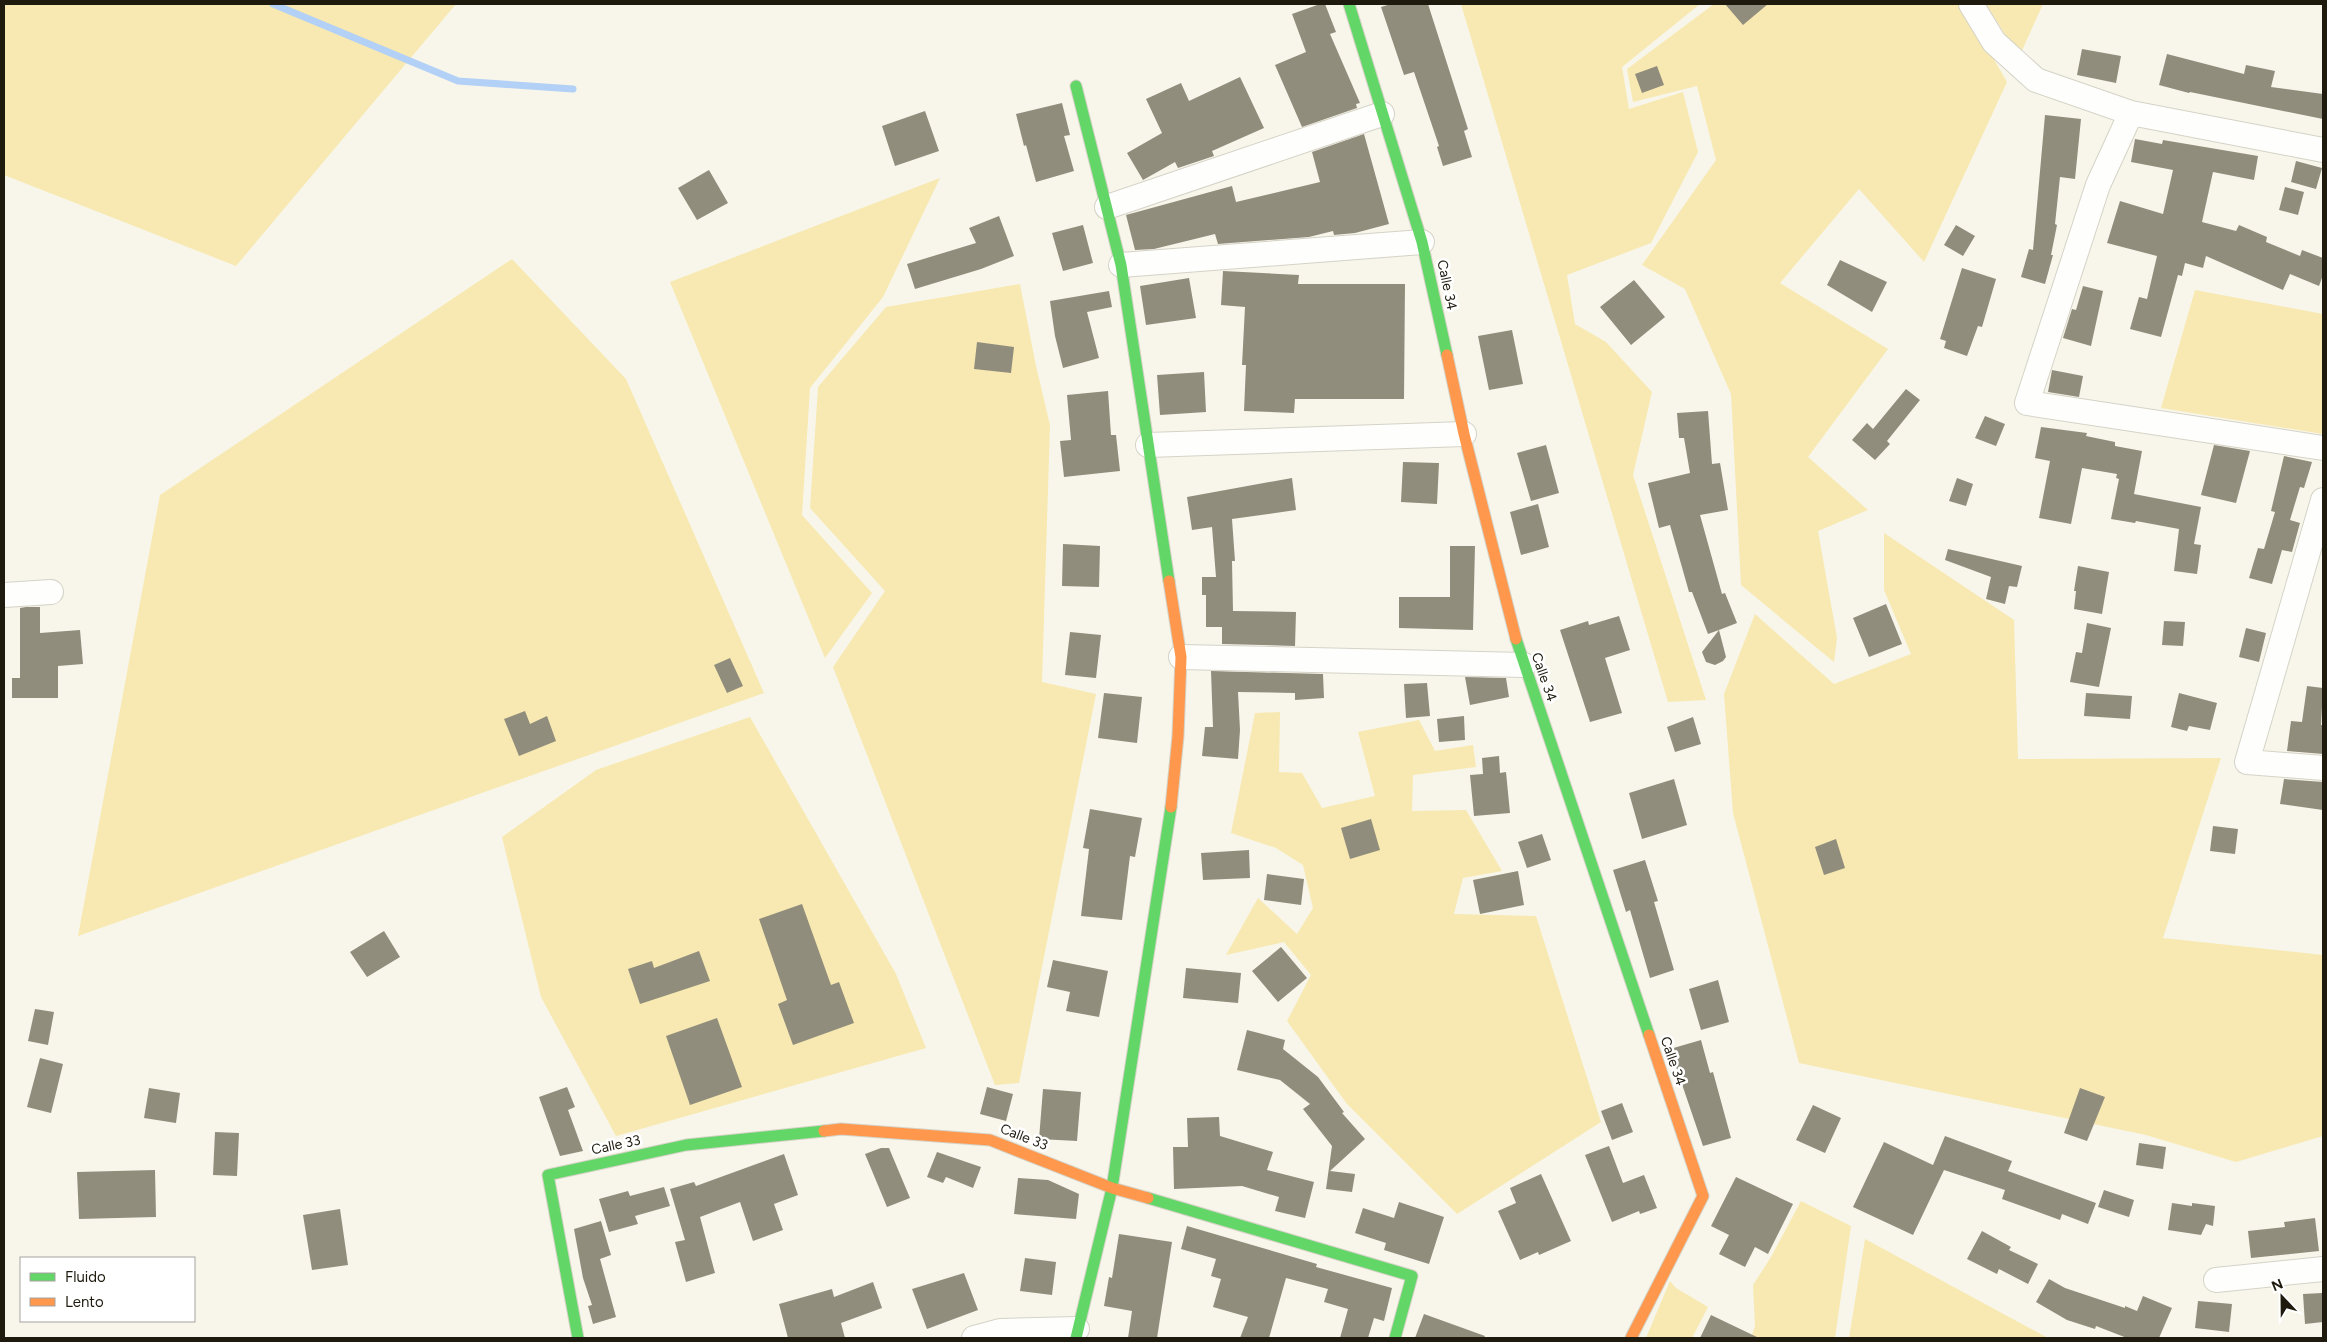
<svg xmlns="http://www.w3.org/2000/svg" width="2327" height="1342" viewBox="0 0 2327 1342" font-family="Figtree,sans-serif">
  <style>
    .green { fill: #f7e9b1 }
    .lines { fill: none; stroke-linecap: round; stroke-linejoin: round }
    .stream { stroke: #b3d0f6; stroke-width: 7 }
    .building { fill: #908d7d }
    .street-casing { stroke: #d5d3c7; stroke-width: 26 }
    .fast-casing { stroke: #d5d3c7; stroke-width: 13 }
    .slow-casing { stroke: #d5d3c7; stroke-width: 13 }
    .street { stroke: #fefefc; stroke-width: 24 }
    .fast { stroke: #63d668; stroke-width: 11 }
    .slow { stroke: #ff974d; stroke-width: 11 }
    .labels { text-anchor: middle; dominant-baseline: central; stroke-width: 5; stroke-linejoin: round; paint-order: stroke }
    .street-label { font-size: 14px; fill: #1e1a0e; stroke: #fff }
  </style>
  <rect width="100%" height="100%" fill="#f8f6ea"/>
  <path class="green" d="M 4,4 L 456,4 L 236,266 L 4,175 Z
    M 1461,4 L 1700,4 L 1622,67 L 1629,109 L 1683,92 L 1698,152 L 1651,243 L 1567,275 L 1575,324 L 1606,342 L 1652,392 L 1633,475 L 1706,700 L 1668,702 Z
    M 1714,4 L 1962,4 L 2007,82 L 1924,262 L 1859,189 L 1780,283 L 1888,349 L 1808,457 L 1868,510 L 1818,531 L 1837,638 L 1834,662 L 1741,585 L 1731,394 L 1685,289 L 1642,265 L 1716,160 L 1697,86 L 1633,102 L 1627,69 Z
    M 1986,4 L 2043,4 L 2019,57 Z
    M 940,178 L 883,297 L 810,388 L 802,515 L 872,593 L 825,658 L 670,282 Z
    M 512,259 L 626,379 L 764,693 L 78,936 L 160,495 Z
    M 1020,284 L 1036,366 L 1050,425 L 1042,682 L 1096,694 L 1019,1083 L 995,1085 L 833,667 L 885,591 L 810,508 L 818,387 L 886,307 Z
    M 2195,290 L 2323,314 L 2323,434 L 2161,408 Z
    M 1884,533 L 2014,620 L 2018,759 L 2221,758 L 2163,938 L 2323,955 L 2323,1136 L 2236,1162 L 2146,1135 L 1799,1063 L 1733,813 L 1724,694 L 1755,614 L 1834,684 L 1911,654 L 1884,590 Z
    M 1280,712 L 1279,772 L 1302,773 L 1322,808 L 1375,796 L 1358,732 L 1419,720 L 1435,751 L 1473,745 L 1476,767 L 1413,775 L 1412,811 L 1466,810 L 1502,871 L 1463,878 L 1454,914 L 1536,916 L 1601,1122 L 1457,1214 L 1347,1104 L 1287,1021 L 1311,975 L 1284,942 L 1226,955 L 1258,898 L 1297,934 L 1313,908 L 1303,865 L 1276,848 L 1231,833 L 1255,713 Z
    M 750,717 L 896,974 L 926,1048 L 616,1136 L 541,997 L 502,837 L 596,770 Z
    M 1801,1201 L 1851,1226 L 1835,1338 L 1751,1338 L 1755,1326 L 1753,1285 L 1771,1257 Z
    M 1865,1239 L 2048,1338 L 1849,1338 Z
    M 1670,1281 L 1676,1288 L 1708,1307 L 1692,1338 L 1646,1338 Z"/>
  <g class="lines">
    <path class="stream" d="M 273,4 L 458,81 L 573,89"/>
  </g>
  <path class="building" d="M 1320,4 L 1325,4 L 1336,32 L 1330,34 L 1360,103 L 1356,104 L 1357,108 L 1302,127 L 1275,65 L 1306,52 L 1292,14 Z
    M 1391,4 L 1428,4 L 1468,129 L 1464,131 L 1472,157 L 1443,166 L 1437,147 L 1439,146 L 1414,72 L 1404,75 L 1381,7 Z
    M 1725,4 L 1768,4 L 1743,25 Z
    M 2082,49 L 2121,56 L 2116,83 L 2077,75 Z
    M 2167,54 L 2244,74 L 2246,65 L 2275,71 L 2271,87 L 2323,94 L 2323,119 L 2190,92 L 2189,93 L 2159,85 Z
    M 1657,66 L 1664,85 L 1642,93 L 1635,74 Z
    M 1240,77 L 1264,128 L 1212,151 L 1214,156 L 1178,168 L 1175,162 L 1143,180 L 1127,153 L 1162,133 L 1146,99 L 1181,83 L 1189,101 Z
    M 1062,103 L 1070,135 L 1064,136 L 1074,171 L 1036,182 L 1026,145 L 1024,146 L 1016,114 Z
    M 925,111 L 939,151 L 895,166 L 882,126 Z
    M 2045,115 L 2081,119 L 2075,179 L 2060,177 L 2055,224 L 2057,225 L 2051,255 L 2053,255 L 2045,284 L 2021,277 L 2029,249 L 2033,250 Z
    M 1364,134 L 1389,224 L 1355,233 L 1334,235 L 1333,231 L 1309,237 L 1218,244 L 1215,234 L 1154,249 L 1135,250 L 1126,215 L 1232,186 L 1236,202 L 1320,182 L 1312,152 Z
    M 2135,139 L 2162,144 L 2163,140 L 2258,156 L 2254,180 L 2213,172 L 2202,222 L 2236,231 L 2239,225 L 2267,237 L 2266,242 L 2300,256 L 2302,250 L 2323,258 L 2323,275 L 2319,286 L 2290,274 L 2283,290 L 2206,256 L 2203,268 L 2185,263 L 2182,276 L 2178,275 L 2161,337 L 2130,329 L 2139,297 L 2147,299 L 2157,256 L 2107,243 L 2120,201 L 2163,214 L 2173,170 L 2131,162 Z
    M 2296,161 L 2322,168 L 2316,189 L 2291,182 Z
    M 709,170 L 728,203 L 697,220 L 678,188 Z
    M 2285,187 L 2304,192 L 2298,215 L 2279,210 Z
    M 999,216 L 1014,256 L 981,269 L 915,289 L 907,264 L 976,243 L 969,228 Z
    M 1083,225 L 1093,263 L 1063,271 L 1052,233 Z
    M 1956,225 L 1975,236 L 1963,256 L 1944,245 Z
    M 1840,260 L 1887,282 L 1872,312 L 1827,285 Z
    M 1962,268 L 1996,279 L 1982,327 L 1978,326 L 1967,356 L 1944,348 L 1946,341 L 1940,339 Z
    M 1223,271 L 1299,275 L 1298,284 L 1405,284 L 1404,399 L 1295,399 L 1294,413 L 1244,411 L 1246,365 L 1242,365 L 1245,307 L 1221,305 Z
    M 1189,278 L 1196,318 L 1146,325 L 1140,286 Z
    M 1634,280 L 1665,317 L 1631,345 L 1600,307 Z
    M 2083,286 L 2103,291 L 2091,346 L 2063,338 L 2072,309 L 2076,310 Z
    M 1109,291 L 1112,307 L 1087,312 L 1099,358 L 1063,368 L 1055,336 L 1050,301 Z
    M 1512,330 L 1523,384 L 1489,390 L 1478,336 Z
    M 977,342 L 1014,347 L 1011,373 L 974,369 Z
    M 2052,370 L 2083,376 L 2079,397 L 2048,392 Z
    M 1204,372 L 1206,412 L 1160,415 L 1157,375 Z
    M 1906,389 L 1920,400 L 1887,441 L 1890,444 L 1875,460 L 1852,440 L 1867,423 L 1873,429 Z
    M 1108,391 L 1111,435 L 1116,435 L 1120,471 L 1064,477 L 1060,441 L 1071,440 L 1067,395 Z
    M 1708,411 L 1712,464 L 1720,463 L 1728,510 L 1700,515 L 1722,594 L 1725,593 L 1737,623 L 1719,630 L 1726,657 L 1723,661 L 1715,665 L 1706,662 L 1702,652 L 1719,630 L 1708,634 L 1692,592 L 1689,592 L 1670,525 L 1659,528 L 1648,483 L 1690,473 L 1684,438 L 1679,438 L 1677,413 Z
    M 1985,416 L 2005,424 L 1996,446 L 1975,438 Z
    M 2041,427 L 2087,433 L 2086,436 L 2115,442 L 2115,446 L 2142,451 L 2134,494 L 2201,507 L 2194,544 L 2201,545 L 2197,574 L 2174,571 L 2179,529 L 2136,521 L 2135,523 L 2111,519 L 2119,479 L 2116,478 L 2117,474 L 2082,468 L 2071,524 L 2039,518 L 2050,461 L 2035,458 Z
    M 1546,445 L 1559,493 L 1531,501 L 1517,453 Z
    M 2214,445 L 2250,451 L 2236,503 L 2201,495 Z
    M 2284,456 L 2312,462 L 2304,488 L 2300,487 L 2290,520 L 2300,523 L 2292,552 L 2282,550 L 2272,584 L 2249,578 L 2258,548 L 2264,549 L 2275,512 L 2271,511 Z
    M 1403,462 L 1439,463 L 1437,504 L 1401,502 Z
    M 1292,478 L 1296,510 L 1232,519 L 1235,561 L 1232,561 L 1233,611 L 1296,612 L 1295,646 L 1222,644 L 1222,627 L 1206,627 L 1206,595 L 1202,595 L 1202,577 L 1216,577 L 1212,527 L 1192,530 L 1187,497 Z
    M 1957,478 L 1973,484 L 1966,506 L 1949,501 Z
    M 1538,504 L 1549,547 L 1521,555 L 1510,512 Z
    M 1063,544 L 1100,546 L 1099,587 L 1062,586 Z
    M 1450,546 L 1475,546 L 1473,630 L 1399,628 L 1399,597 L 1450,597 Z
    M 1948,549 L 2022,566 L 2017,587 L 2009,586 L 2005,604 L 1986,599 L 1991,577 L 1945,560 Z
    M 2078,566 L 2109,572 L 2102,614 L 2074,609 L 2076,591 L 2074,591 Z
    M 1886,604 L 1902,644 L 1869,657 L 1853,618 Z
    M 26,607 L 40,607 L 40,633 L 80,630 L 83,664 L 58,666 L 58,698 L 12,698 L 12,678 L 20,678 L 20,608 Z
    M 1619,616 L 1630,650 L 1605,658 L 1622,713 L 1590,722 L 1560,630 L 1588,621 L 1589,625 Z
    M 2164,621 L 2185,622 L 2183,646 L 2162,645 Z
    M 2087,623 L 2111,628 L 2099,687 L 2070,682 L 2076,652 L 2082,653 Z
    M 2246,628 L 2266,633 L 2259,662 L 2239,657 Z
    M 1070,632 L 1101,635 L 1096,678 L 1065,675 Z
    M 730,658 L 743,686 L 727,693 L 714,665 Z
    M 1211,671 L 1323,674 L 1324,698 L 1295,700 L 1295,693 L 1238,692 L 1240,730 L 1238,759 L 1202,756 L 1205,727 L 1213,727 Z
    M 1465,677 L 1506,678 L 1509,697 L 1470,705 Z
    M 1427,683 L 1430,716 L 1406,718 L 1404,684 Z
    M 2307,686 L 2323,688 L 2321,725 L 2323,725 L 2323,754 L 2287,751 L 2291,721 L 2302,722 Z
    M 1104,693 L 1142,697 L 1137,743 L 1098,738 Z
    M 2086,693 L 2132,696 L 2130,719 L 2084,716 Z
    M 2179,693 L 2217,703 L 2210,730 L 2189,726 L 2187,731 L 2171,727 Z
    M 525,711 L 530,724 L 547,716 L 556,741 L 519,756 L 504,719 Z
    M 1464,716 L 1465,740 L 1439,742 L 1437,719 Z
    M 1693,717 L 1701,744 L 1675,752 L 1667,727 Z
    M 1499,756 L 1500,773 L 1506,772 L 1510,813 L 1474,816 L 1470,775 L 1483,774 L 1482,758 Z
    M 1674,779 L 1687,825 L 1642,839 L 1629,793 Z
    M 2284,779 L 2323,782 L 2323,810 L 2280,804 Z
    M 1090,809 L 1142,818 L 1135,857 L 1130,856 L 1122,920 L 1081,916 L 1089,849 L 1083,848 Z
    M 1371,819 L 1380,850 L 1350,859 L 1341,828 Z
    M 2213,826 L 2238,829 L 2235,854 L 2210,851 Z
    M 1542,834 L 1551,860 L 1527,868 L 1518,842 Z
    M 1836,839 L 1845,868 L 1824,875 L 1815,847 Z
    M 1249,850 L 1250,878 L 1203,880 L 1201,853 Z
    M 1645,860 L 1658,901 L 1654,902 L 1674,970 L 1650,978 L 1630,910 L 1626,912 L 1613,870 Z
    M 1518,871 L 1524,905 L 1480,914 L 1473,880 Z
    M 1267,874 L 1304,879 L 1301,905 L 1264,900 Z
    M 802,904 L 831,985 L 839,982 L 854,1023 L 793,1045 L 778,1004 L 787,1000 L 759,919 Z
    M 384,931 L 400,957 L 367,977 L 350,952 Z
    M 1281,947 L 1307,978 L 1278,1002 L 1252,971 Z
    M 699,951 L 710,981 L 640,1004 L 628,969 L 652,961 L 654,968 Z
    M 1053,960 L 1108,971 L 1099,1017 L 1066,1011 L 1070,992 L 1047,987 Z
    M 1186,968 L 1241,973 L 1238,1003 L 1183,998 Z
    M 1718,980 L 1729,1022 L 1701,1030 L 1689,989 Z
    M 35,1009 L 54,1012 L 48,1045 L 28,1041 Z
    M 717,1018 L 742,1087 L 690,1105 L 666,1036 Z
    M 1247,1030 L 1285,1040 L 1283,1049 L 1318,1077 L 1344,1112 L 1342,1113 L 1365,1139 L 1330,1171 L 1355,1174 L 1352,1192 L 1326,1189 L 1332,1146 L 1303,1109 L 1310,1104 L 1280,1080 L 1237,1070 Z
    M 1701,1040 L 1710,1073 L 1713,1072 L 1731,1138 L 1703,1146 L 1670,1049 Z
    M 40,1058 L 63,1064 L 51,1113 L 27,1107 Z
    M 567,1087 L 575,1107 L 568,1110 L 583,1151 L 560,1156 L 539,1097 Z
    M 987,1087 L 1013,1094 L 1006,1121 L 980,1114 Z
    M 149,1088 L 180,1093 L 176,1123 L 144,1118 Z
    M 2080,1088 L 2105,1097 L 2087,1141 L 2064,1133 Z
    M 1043,1089 L 1081,1092 L 1077,1141 L 1039,1139 Z
    M 1622,1103 L 1633,1132 L 1612,1140 L 1601,1111 Z
    M 1813,1105 L 1841,1118 L 1825,1153 L 1796,1140 Z
    M 1219,1117 L 1220,1136 L 1273,1152 L 1267,1170 L 1314,1182 L 1305,1218 L 1275,1211 L 1279,1197 L 1242,1186 L 1174,1189 L 1173,1147 L 1188,1147 L 1187,1118 Z
    M 215,1132 L 239,1133 L 237,1176 L 213,1175 Z
    M 1945,1136 L 2012,1161 L 2008,1171 L 2096,1203 L 2088,1224 L 2062,1214 L 2060,1220 L 2002,1199 L 2005,1190 L 1944,1170 L 1913,1235 L 1853,1207 L 1884,1142 L 1933,1165 Z
    M 2139,1143 L 2166,1147 L 2163,1169 L 2136,1165 Z
    M 1609,1146 L 1623,1183 L 1644,1175 L 1657,1208 L 1640,1214 L 1639,1211 L 1612,1222 L 1585,1155 Z
    M 881,1148 L 889,1148 L 910,1198 L 887,1207 L 865,1154 Z
    M 937,1152 L 981,1167 L 973,1188 L 946,1177 L 943,1183 L 927,1177 Z
    M 784,1154 L 798,1195 L 774,1204 L 783,1230 L 753,1241 L 740,1202 L 700,1217 L 715,1273 L 686,1282 L 675,1242 L 685,1240 L 670,1189 L 694,1182 L 696,1186 Z
    M 155,1170 L 156,1217 L 79,1219 L 77,1172 Z
    M 1541,1174 L 1571,1241 L 1539,1255 L 1538,1252 L 1520,1260 L 1498,1211 L 1516,1203 L 1510,1188 Z
    M 1736,1177 L 1793,1204 L 1768,1254 L 1755,1247 L 1745,1267 L 1719,1254 L 1729,1235 L 1711,1226 Z
    M 1018,1178 L 1048,1180 L 1079,1194 L 1076,1219 L 1014,1214 Z
    M 664,1187 L 670,1206 L 635,1216 L 638,1224 L 609,1232 L 599,1199 L 628,1191 L 630,1196 Z
    M 2104,1190 L 2134,1200 L 2129,1217 L 2098,1207 Z
    M 1399,1202 L 1444,1217 L 1429,1264 L 1384,1250 L 1386,1243 L 1355,1233 L 1363,1208 L 1394,1218 Z
    M 2172,1203 L 2192,1206 L 2192,1203 L 2215,1206 L 2213,1226 L 2206,1224 L 2201,1235 L 2168,1230 Z
    M 340,1209 L 348,1265 L 312,1270 L 303,1215 Z
    M 2315,1218 L 2319,1251 L 2251,1258 L 2248,1231 L 2285,1227 L 2284,1222 Z
    M 601,1221 L 611,1255 L 600,1259 L 616,1317 L 593,1324 L 588,1306 L 592,1305 L 583,1278 L 574,1229 Z
    M 1187,1226 L 1317,1264 L 1316,1267 L 1392,1288 L 1384,1321 L 1374,1318 L 1368,1338 L 1340,1338 L 1348,1309 L 1324,1302 L 1328,1289 L 1286,1278 L 1269,1338 L 1240,1338 L 1248,1317 L 1213,1307 L 1221,1279 L 1211,1276 L 1216,1259 L 1181,1249 Z
    M 1982,1231 L 2011,1247 L 2009,1250 L 2038,1264 L 2028,1284 L 1999,1269 L 1997,1274 L 1967,1259 Z
    M 1119,1234 L 1172,1242 L 1157,1338 L 1128,1338 L 1132,1311 L 1104,1306 L 1109,1277 L 1112,1278 Z
    M 1025,1258 L 1056,1262 L 1052,1295 L 1020,1291 Z
    M 964,1273 L 978,1310 L 927,1329 L 912,1289 Z
    M 2049,1279 L 2065,1288 L 2125,1308 L 2125,1306 L 2137,1311 L 2143,1296 L 2172,1308 L 2159,1338 L 2127,1338 L 2096,1326 L 2095,1329 L 2067,1320 L 2036,1302 Z
    M 873,1282 L 882,1308 L 841,1323 L 845,1338 L 788,1338 L 779,1304 L 832,1289 L 834,1297 Z
    M 2322,1293 L 2323,1322 L 2305,1324 L 2303,1294 Z
    M 2198,1301 L 2232,1304 L 2229,1332 L 2195,1328 Z
    M 1424,1314 L 1485,1336 L 1484,1338 L 1415,1338 Z
    M 1711,1315 L 1759,1338 L 1700,1338 Z"/>
  <g class="lines">
    <g class="street-casing">
      <path id="street" d="M 1971,4 L 1994,42 L 2036,80 L 2131,113 L 2323,150
        M 2131,113 L 2098,185 L 2027,403 L 2323,448
        M 1107,207 L 1382,114
        M 1121,265 L 1422,242
        M 1148,445 L 1464,434
        M 2323,500 L 2247,762 L 2323,768
        M 4,595 L 51,592
        M 1181,657 L 1524,665
        M 2216,1280 L 2323,1269
        M 974,1338 L 1000,1331 L 1077,1329"/>
    </g>
    <g class="fast-casing">
      <path id="fast" d="M 1349,4 L 1422,242 L 1447,355
        M 1076,86 L 1121,265 L 1169,581
        M 1516,639 L 1649,1035
        M 1148,1198 L 1412,1276 L 1395,1338
        M 578,1338 L 548,1175 L 686,1145 L 824,1131
        M 1076,1338 L 1112,1188 L 1171,807"/>
    </g>
    <g class="slow-casing">
      <path id="slow" d="M 1447,355 L 1464,434 L 1516,639
        M 1169,581 L 1181,657 L 1178,736 L 1171,807
        M 824,1131 L 841,1129 L 990,1140 L 1112,1188 L 1148,1198
        M 1631,1338 L 1703,1196 L 1649,1035"/>
    </g>
    <use href="#street" class="street"/>
    <use href="#fast" class="fast"/>
    <use href="#slow" class="slow"/>
  </g>
  <g class="labels">
    <g class="street-label">
      <text transform="translate(1447 285) rotate(78)">Calle 34</text>
      <text transform="translate(1544 677) rotate(71)">Calle 34</text>
      <text transform="translate(1673 1061) rotate(71)">Calle 34</text>
      <text transform="translate(1024 1137) rotate(21)">Calle 33</text>
      <text transform="translate(616 1145) rotate(-12)">Calle 33</text>
    </g>
  </g>
  <rect width="2327" height="1342" fill="none" stroke="#1e1a0e" stroke-width="10"/>
  <rect x="20" y="1257" width="175" height="65" fill="#ffffff" stroke="#a5a39f"/>
  <rect x="30" y="1273" width="25" height="8" fill="#63d668" stroke="#a5a39f"/>
  <text x="65" y="1282" font-size="15" fill="#1e1a0e">Fluido</text>
  <rect x="30" y="1298" width="25" height="8" fill="#ff974d" stroke="#a5a39f"/>
  <text x="65" y="1307" font-size="15" fill="#1e1a0e">Lento</text>
  <g transform="translate(2282 1297) rotate(338)" stroke="#ffffff" stroke-width="4" paint-order="stroke">
  <path d="M0-4L9 19L0 12L-9 19Z" fill="#1e1a0e"/>
  <text y="-8" font-size="14" font-weight="bold" text-anchor="middle" fill="#1e1a0e">N</text>
  </g>
</svg>
